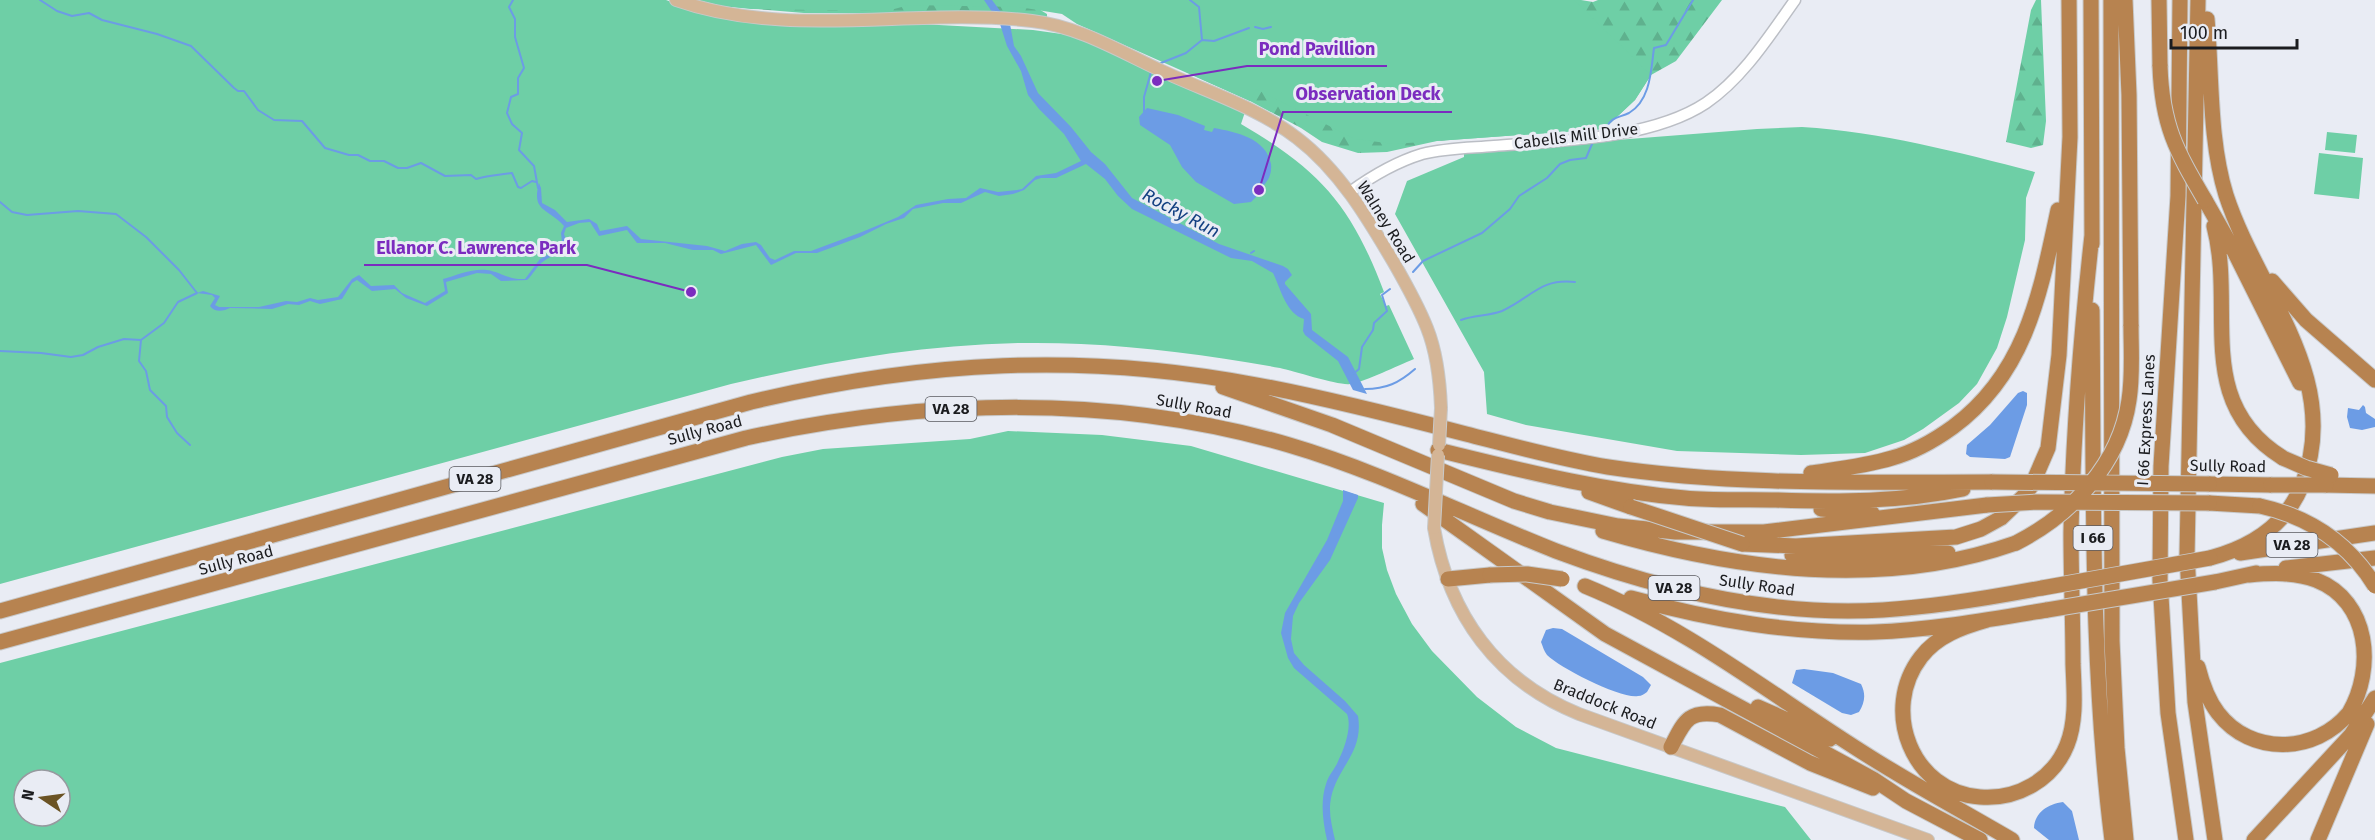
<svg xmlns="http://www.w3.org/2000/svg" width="2375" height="840" viewBox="0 0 2375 840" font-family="'Fira Sans',sans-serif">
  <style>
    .forest { fill: url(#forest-firs) }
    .green { fill: #6ecfa6; fill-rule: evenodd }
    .water { fill: #6c9ce5 }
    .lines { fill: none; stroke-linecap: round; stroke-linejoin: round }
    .stream { stroke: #6c9ce5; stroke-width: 2 }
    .minor-casing { stroke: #bbbec5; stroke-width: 13 }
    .major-casing { stroke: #c8c9c9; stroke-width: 14 }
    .highway-casing { stroke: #c8c9c9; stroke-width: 17 }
    .minor { stroke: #fff; stroke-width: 10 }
    .major { stroke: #d4b596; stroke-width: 12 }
    .highway { stroke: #b78350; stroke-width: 15 }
    .major-bridge-casing { stroke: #c8c9c9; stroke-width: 14; stroke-linecap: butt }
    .highway-bridge-casing { stroke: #c8c9c9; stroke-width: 17; stroke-linecap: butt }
    .major-bridge { stroke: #d4b596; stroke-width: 12 }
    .highway-bridge { stroke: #b78350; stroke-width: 15 }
    .labels { text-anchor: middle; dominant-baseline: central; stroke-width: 6; stroke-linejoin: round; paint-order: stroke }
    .shield { fill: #e9ecf4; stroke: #595a5f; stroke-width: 1.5 }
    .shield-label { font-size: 15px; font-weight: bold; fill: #1b1c1f }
    .street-label { font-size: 16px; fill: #1b1c1f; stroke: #e9ecf4 }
    .water-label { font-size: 18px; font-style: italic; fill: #134081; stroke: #e9ecf4 }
    .leader { fill: none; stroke: #7b2cbf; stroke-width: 2 }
    .callout-dot { fill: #7b2cbf; stroke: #e9ecf4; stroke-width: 2 }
    .callout-label { font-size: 18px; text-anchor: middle; font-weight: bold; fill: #7b2cbf; stroke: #e9ecf4; stroke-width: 6; stroke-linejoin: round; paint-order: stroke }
  </style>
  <defs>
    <pattern id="forest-firs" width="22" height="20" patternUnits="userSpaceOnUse" patternTransform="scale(1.5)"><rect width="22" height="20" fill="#6ecfa6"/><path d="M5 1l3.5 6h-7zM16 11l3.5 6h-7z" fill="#5fb18e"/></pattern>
  </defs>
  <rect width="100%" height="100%" fill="#e9ecf4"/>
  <path class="forest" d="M 1007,0 L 1037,8 L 1047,14 L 1047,17 L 1010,14 L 804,13 L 722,6 Z
    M 1252,0 L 1581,0 L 1593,2 L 1598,0 L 1722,0 L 1676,61 L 1651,75 L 1635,100 L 1604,129 L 1437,141 L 1387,152 L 1358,153 L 1322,142 L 1301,128 L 1250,101 L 1186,72 L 1195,57 Z
    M 2036,0 L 2041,0 L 2046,121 L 2043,145 L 2031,148 L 2006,142 L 2031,10 Z"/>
  <path class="green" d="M 0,0 L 666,0 L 699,12 L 1033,30 L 1076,36 L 1245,112 L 1241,124 C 1321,171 1351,205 1384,292 L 1380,294 L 1386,306 L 1389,305 L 1414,359 C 1396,366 1368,381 1350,384 C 1340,386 1294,371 1280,368 C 1214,356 1148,347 1081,344 C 963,338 846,357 731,384 L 0,584 Z
    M 697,0 L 1574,0 L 1651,75 L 1635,100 L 1604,129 L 1394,144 L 1355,139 L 1256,89 L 1250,101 L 1077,24 L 1062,14 L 1019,7 L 909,5 L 887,11 L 751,9 L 722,6 Z
    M 1802,127 C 1881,132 1958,152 2035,172 L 2026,198 L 2025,240 L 2007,317 L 1997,348 L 1977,384 L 1959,403 L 1923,429 L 1904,440 L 1865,453 L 1801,455 L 1677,451 L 1526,425 L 1487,414 L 1484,372 L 1395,214 L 1407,181 L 1464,157 L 1464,152 L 1757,129 Z
    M 2327,132 L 2357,135 L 2355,153 L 2325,150 Z
    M 2319,153 L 2363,158 L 2359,199 L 2314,194 Z
    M 1008,431 L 1102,435 L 1191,446 L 1384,503 L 1382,525 L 1382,548 L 1387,570 L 1396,594 L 1412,624 L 1432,651 L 1477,697 L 1516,727 L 1556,748 L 1785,807 L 1811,840 L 0,840 L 0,663 L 782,457 L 823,449 L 970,439 ZM 24,780 L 60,780 L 60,816 L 24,816 Z"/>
  <path class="water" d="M 984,0 L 992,0 L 1010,24 L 1014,46 L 1021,56 L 1038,93 L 1071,127 L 1091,152 L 1105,164 L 1132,198 L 1219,244 L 1283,266 L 1288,269 L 1292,275 L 1285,282 L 1285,284 L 1311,314 L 1312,330 L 1348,357 L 1367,394 L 1353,390 L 1338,361 L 1305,335 L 1303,331 L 1304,319 C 1286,314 1280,287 1273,273 L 1252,261 L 1231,258 L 1132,209 L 1118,196 L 1105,179 L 1086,164 L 1056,178 L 1041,178 L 1035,180 L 1024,190 L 1013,194 L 999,196 L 985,192 L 961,203 L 943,203 L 913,209 L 904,218 L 886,224 L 860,237 L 817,253 L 796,253 L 771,265 L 756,245 L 721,254 L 713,250 L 693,250 L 665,243 L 637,243 L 627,230 L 599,236 L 590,222 L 579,223 L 566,228 L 564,234 L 567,242 C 561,254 554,254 544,261 C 537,265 533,275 527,280 L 501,281 L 491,274 L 477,273 L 446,282 L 448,293 L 427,306 L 406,298 L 395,289 L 372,291 L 357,280 L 352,283 L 342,299 L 320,304 L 310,301 L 299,305 L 288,304 L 272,309 L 230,308 C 224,311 215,313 210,306 L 215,298 L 212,295 L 197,293 L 203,291 L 220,296 L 215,305 L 219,307 L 259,307 L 286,301 L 297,302 L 310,298 L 318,300 L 338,297 L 352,279 L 359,275 L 371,286 L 394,285 L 402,293 L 425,303 L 445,291 L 443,279 C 457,275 473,268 487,270 C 501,272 508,280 525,279 L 540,259 L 557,250 L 562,242 L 561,233 L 564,226 C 548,208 531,212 539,183 L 541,188 L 542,203 L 555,210 L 567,222 L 589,219 L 597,224 L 600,231 L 627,226 L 641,239 L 707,246 L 725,251 L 742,244 L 756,242 L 761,245 L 770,258 L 775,260 L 794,251 L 811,251 L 862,232 L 898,217 L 916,205 L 948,199 L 966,198 L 980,188 L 998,192 L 1017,190 L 1022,189 L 1036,176 L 1056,173 L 1081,161 L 1064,134 L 1039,109 L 1028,95 L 1021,71 L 1007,46 L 1000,24 Z
    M 1147,108 L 1178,115 L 1205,126 L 1204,130 L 1212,132 L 1214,128 C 1236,132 1266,138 1271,164 C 1272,173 1269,180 1263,186 L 1260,185 L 1255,192 L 1258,195 L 1251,202 L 1234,204 L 1196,182 L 1182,167 L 1170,145 L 1140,125 L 1139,117 Z
    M 2023,391 L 2027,393 L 2027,405 L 2010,457 L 2005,459 L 1970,457 L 1966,454 L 1967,445 L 1990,425 L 2018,393 Z
    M 2363,405 L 2365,407 L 2366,413 L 2375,419 L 2375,427 L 2362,430 L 2350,428 L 2347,417 L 2348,408 L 2359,410 Z
    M 1343,490 L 1358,495 L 1358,498 L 1330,560 L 1299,603 L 1293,616 L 1291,639 L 1294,653 L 1304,665 L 1345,701 L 1358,716 C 1364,753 1337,767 1331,798 C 1328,812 1332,826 1335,840 L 1327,840 C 1323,822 1320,802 1326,784 C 1329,774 1336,768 1339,759 C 1345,747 1352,726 1347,714 L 1294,668 L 1288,658 L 1281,633 L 1285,613 L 1327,540 L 1343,501 Z
    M 1553,628 L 1562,629 L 1643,677 L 1651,685 L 1647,692 C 1644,694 1642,696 1638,696 C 1621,699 1560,668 1547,655 C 1544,651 1543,647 1541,642 L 1546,630 Z
    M 1804,669 L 1833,673 L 1861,684 C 1866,694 1865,702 1859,712 L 1851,715 L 1842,713 L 1792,683 L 1796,670 Z
    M 2063,802 L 2072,811 L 2079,840 L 2049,840 L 2034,828 C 2035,812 2048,804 2063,802 Z"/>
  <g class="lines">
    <path class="stream" d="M 40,0 L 57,11 L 72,16 L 89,13 L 102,20 L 157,34 L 191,46 L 234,88 L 238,91 L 244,91 L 258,110 L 274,120 L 302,121 L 325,148 L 349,155 L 358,155 L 370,161 L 384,161 L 398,168 L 407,168 L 421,163 L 445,176 L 471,175 L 476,179 C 489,175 499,175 512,173 L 518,187 L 521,188 L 532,181 L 536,182
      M 513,0 L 509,7 L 515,19 L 515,37 L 524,68 L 518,78 L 518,94 L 511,97 L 507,113 L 512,124 L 522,133 L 519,150 L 534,166 L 538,188
      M 1190,0 L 1199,7 L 1202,40
      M 1255,27 L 1263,29 L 1271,27
      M 1161,63 L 1186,53 L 1202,40 L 1214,41 L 1249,28
      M 1144,113 L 1144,97 L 1151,72
      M 1606,128 C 1612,116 1619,118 1629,113 C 1651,100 1651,69 1654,48 L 1666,45 L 1693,0
      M 0,202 L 12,212 L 27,215 L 78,211 L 116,214 L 146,237 L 179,270 L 197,293 L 178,302 L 164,323 L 141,340 L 124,339 L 98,347 L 83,355 L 71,357 L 41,353 L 0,351
      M 1251,253 L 1254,251
      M 1413,272 L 1423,261 L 1482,233 L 1510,209 L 1519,196 L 1547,178 L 1560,164 L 1570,160 L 1586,158 L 1592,144
      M 1461,320 C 1474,315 1489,316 1502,311 C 1531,298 1540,278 1575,282
      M 141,340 L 139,361 L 146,371 L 150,390 L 166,406 L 167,417 L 177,433 L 190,445
      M 1353,374 L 1359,369 L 1362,347 L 1373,330 L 1374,323 L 1387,311 L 1382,295 L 1390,289
      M 1365,389 C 1386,389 1399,383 1415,369"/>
    <g class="minor-casing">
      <path id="minor" d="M 1350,192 C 1372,176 1396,162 1422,154 C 1446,148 1470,148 1494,146 C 1559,141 1652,139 1706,103 C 1743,78 1770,35 1795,0"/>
    </g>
    <g class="major-casing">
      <path id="major" d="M 676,0 C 789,40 915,7 1032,21 C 1078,26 1121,52 1162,71 C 1207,92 1257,107 1297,138 C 1339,170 1367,217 1394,263 C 1406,284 1418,305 1427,328 C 1437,353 1440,381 1441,408
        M 1434,528 C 1449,615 1497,681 1579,714 L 1928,840"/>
    </g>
    <g class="highway-casing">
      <path id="highway" d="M 2091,0 L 2092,244
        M 2111,0 L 2112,641 L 2117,748 L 2126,840
        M 2125,0 L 2129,95 L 2131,326
        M 2159,0 L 2160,66
        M 2180,0 L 2178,196 L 2161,466 L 2160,580 L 2168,713 L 2186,840
        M 2198,0 L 2187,555 L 2195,702 L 2215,840
        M 2207,19 C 2212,77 2209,140 2226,195 C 2257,291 2344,378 2302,485 C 2286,525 2251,547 2210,558
        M 2205,200 L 2234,251 L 2300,383
        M 2214,226 C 2236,310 2192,402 2283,458
        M 2272,281 L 2306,320 L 2375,380
        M 2092,310 C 2094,487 2090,664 2112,840
        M 1223,387 L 1332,425 L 1514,501 L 1550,512 L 1618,526 L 1676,532 L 1764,532 L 1987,505
        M 1438,450 C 1520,470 1601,491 1685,498 C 1715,501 1745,499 1776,500 C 1837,502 1902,502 1963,489
        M 1811,473 C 1838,469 1866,466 1892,458 C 1914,452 1935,440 1953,427 C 2026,373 2040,294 2058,210
        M 2209,484 L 2271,485
        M 2326,485 L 2375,486
        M 1589,492 L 1631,507
        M 2209,503 L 2260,506
        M 1423,504 L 1605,634 L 1873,779 L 1906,801 L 1980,840
        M 1821,509 L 1872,513
        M 1603,531 C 1736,570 1882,590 2016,543
        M 1742,544 L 1796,546 L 1956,537 L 1981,529 L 2001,518 L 2023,497 L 2032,485 L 2048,448 L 2059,355 L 2070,137 L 2069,0
        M 2240,553 L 2375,533
        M 1792,555 L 1843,556 L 1948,553
        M 2286,568 L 2375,558
        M 1448,579 L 1490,575
        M 2215,582 L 2256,573
        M 1585,586 C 1690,629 1774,697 1870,757 C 1916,786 1964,812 2012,840
        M 1631,598 C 1712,620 1791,634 1875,632 C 1933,630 1991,619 2047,610
        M 0,611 L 751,402 C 923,361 1083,352 1257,385 C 1327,398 1397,416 1466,434 C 1513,446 1560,459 1608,467 C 1734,486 1864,482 1992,482
        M 1987,620 C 1962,627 1937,636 1921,657 C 1880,710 1912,792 1980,797 C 2017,800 2053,780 2067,745 C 2077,720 2074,691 2073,664 C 2073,621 2071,577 2071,533 C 2073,433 2081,334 2092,235
        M 0,642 L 746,438 C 924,399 1113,393 1289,445 C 1381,472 1467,516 1556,551 C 1660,590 1771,617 1883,610 C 1936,607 1989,598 2042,588
        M 2198,667 C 2202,683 2208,700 2218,713 C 2251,756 2315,754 2349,713 C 2375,669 2370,601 2316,580 C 2295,572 2271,573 2249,575
        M 1758,707 L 1830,739
        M 1671,747 C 1684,722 1688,709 1720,715 L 1810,763 L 1873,788
        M 2254,840 L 2351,735 L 2375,698
        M 2318,840 L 2367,724"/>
    </g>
    <use href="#minor" class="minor"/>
    <use href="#major" class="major"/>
    <use href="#highway" class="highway"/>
    <g class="major-bridge-casing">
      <path id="major-bridge" d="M 1439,445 L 1441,408
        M 1434,528 L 1438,455"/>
    </g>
    <g class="highway-bridge-casing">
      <path id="highway-bridge" d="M 2160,66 C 2162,126 2176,150 2205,200
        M 2283,458 L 2306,468 L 2331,475
        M 1992,482 L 2209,484
        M 2271,485 L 2326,485
        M 1987,505 L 2037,502 L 2209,503
        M 2260,506 C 2310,517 2348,542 2375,586
        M 1631,507 L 1742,544
        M 2016,543 C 2071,515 2120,464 2129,400 C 2133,375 2131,350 2131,326
        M 1490,575 L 1527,574 L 1562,579
        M 2042,588 L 2210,558
        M 2047,610 L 2215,582"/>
    </g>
    <use href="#major-bridge" class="major-bridge"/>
    <use href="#highway-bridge" class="highway-bridge"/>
  </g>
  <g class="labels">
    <g class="shield">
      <rect x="925.5" y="397" width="51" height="24" rx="4.5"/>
      <rect x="449.5" y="467" width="51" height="24" rx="4.5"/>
      <rect x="2073.5" y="526" width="39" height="24" rx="4.5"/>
      <rect x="2266.5" y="533" width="51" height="24" rx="4.5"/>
      <rect x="1648.5" y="576" width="51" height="24" rx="4.5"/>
    </g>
    <g class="shield-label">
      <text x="951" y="409">VA 28</text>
      <text x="475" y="479">VA 28</text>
      <text x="2093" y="538">I 66</text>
      <text x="2292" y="545">VA 28</text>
      <text x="1674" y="588">VA 28</text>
    </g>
    <g class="street-label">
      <text transform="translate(1576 136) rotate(-7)">Cabells Mill Drive</text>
      <text transform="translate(1386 222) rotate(58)">Walney Road</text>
      <text transform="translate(1194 406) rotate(10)">Sully Road</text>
      <text transform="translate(2146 420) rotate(-87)">I 66 Express Lanes</text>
      <text transform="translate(705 430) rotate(-15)">Sully Road</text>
      <text transform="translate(2228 466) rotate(1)">Sully Road</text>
      <text transform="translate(236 560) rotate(-15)">Sully Road</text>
      <text transform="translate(1757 585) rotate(8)">Sully Road</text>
      <text transform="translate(1605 704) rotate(22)">Braddock Road</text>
    </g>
    <g class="water-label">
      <text transform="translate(1181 213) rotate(28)">Rocky Run</text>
    </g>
  </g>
  <path class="leader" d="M1157 81L1247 66H1387M1259 190L1283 112H1452M691 292L587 265H364"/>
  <g class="callout-dot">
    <circle cx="1157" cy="81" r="6"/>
    <circle cx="1259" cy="190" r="6"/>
    <circle cx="691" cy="292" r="6"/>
  </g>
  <g class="callout-label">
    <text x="1317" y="55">Pond Pavillion</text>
    <text x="1368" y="100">Observation Deck</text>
    <text x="476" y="254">Ellanor C. Lawrence Park</text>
  </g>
  <g transform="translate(42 798) rotate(283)"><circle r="28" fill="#e9ecf4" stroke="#97999f" stroke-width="1.5"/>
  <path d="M0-4.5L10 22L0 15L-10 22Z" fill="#6b5324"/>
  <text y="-9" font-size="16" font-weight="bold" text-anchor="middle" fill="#1b1c1f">N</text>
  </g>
  <path d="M2171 39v9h126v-9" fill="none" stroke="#1b1c1f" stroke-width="3"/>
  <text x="2180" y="39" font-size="18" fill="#1b1c1f" stroke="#e9ecf4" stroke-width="4.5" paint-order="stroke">100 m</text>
</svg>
